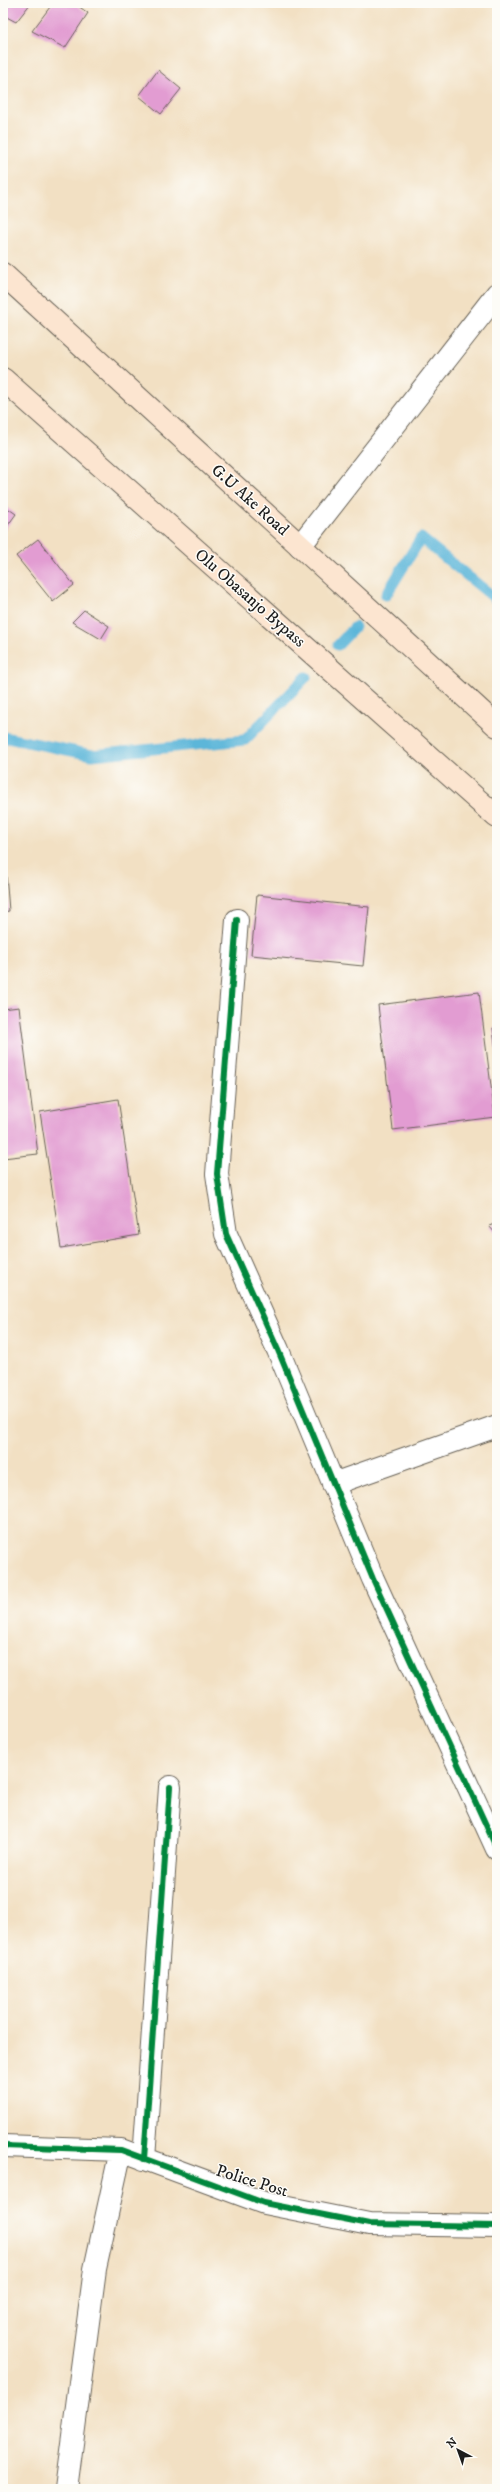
<svg xmlns="http://www.w3.org/2000/svg" width="500" height="2492" viewBox="0 0 500 2492" font-family="'IM FELL DW Pica',serif">
  <style>
    .lines { fill: none; stroke-linecap: round; stroke-linejoin: round }
    .stream { stroke: #5bb6d9; stroke-width: 11 }
    .building { fill: #e29cd2 }
    .minor-casing { stroke: #676156; stroke-width: 24 }
    .secondary-casing { stroke: #676156; stroke-width: 24 }
    .minor { stroke: #fff; stroke-width: 22 }
    .secondary { stroke: #fce5d0; stroke-width: 22 }
    .cycleway-casing { stroke: #fdfcf7; stroke-width: 8 }
    .cycleway { stroke: #00873e; stroke-width: 6 }
    .labels { text-anchor: middle; dominant-baseline: central; stroke-width: 3; stroke-linejoin: round; paint-order: stroke }
    .street-label { font-size: 17px; fill: #1c1c1c; stroke: #fdfcf7 }
  </style>
  <rect width="100%" height="100%" fill="#fdfcf7"/>
  <filter id="ink" filterUnits="userSpaceOnUse"><feTurbulence type="fractalNoise" baseFrequency=".025" numOctaves="2"/><feDisplacementMap in="SourceGraphic" scale="8" xChannelSelector="R" yChannelSelector="G"/><feConvolveMatrix kernelMatrix="1 2 1 2 8 2 1 2 1" color-interpolation-filters="sRGB"/></filter>
  <filter id="wash" filterUnits="userSpaceOnUse"><feTurbulence type="fractalNoise" baseFrequency=".012" numOctaves="4" result="noise"/><feDisplacementMap in="SourceGraphic" scale="16" xChannelSelector="R" yChannelSelector="G"/><feGaussianBlur stdDeviation="0.9" result="paint"/><feColorMatrix in="noise" values="0 0 0 0 0 0 0 0 0 0 0 0 0 0 0 0 0 1.4 0 .05"/><feComposite in="paint" operator="in"/></filter>
  <g filter="url(#wash)">
    <rect width="100%" height="100%" fill="#f2e0c3"/>
    <g class="lines">
      <path class="stream" d="M 386,595 L 421,538 L 497,600
        M 338,645 L 355,627
        M 3,737 L 92,755 L 245,740 L 306,677"/>
    </g>
    <g id="blocks">
      <path class="building" d="M 3,3 L 31,3 L 16,22 L 3,15 Z
        M 53,3 L 74,3 L 88,13 L 65,48 L 32,31 Z
        M 158,70 L 181,89 L 161,114 L 139,96 Z
        M 3,505 L 16,514 L 3,532 Z
        M 38,539 L 74,585 L 53,602 L 16,556 Z
        M 84,610 L 109,626 L 101,639 L 72,622 Z
        M 3,873 L 6,873 L 9,911 L 3,912 Z
        M 257,895 L 369,907 L 363,966 L 251,955 Z
        M 479,992 L 495,1117 L 393,1130 L 378,1005 Z
        M 19,1007 L 38,1154 L 3,1158 L 3,1009 Z
        M 497,1027 L 497,1049 L 496,1050 L 493,1028 Z
        M 118,1099 L 139,1235 L 61,1248 L 40,1112 Z
        M 497,1223 L 497,1235 L 489,1226 Z"/>
    </g>
  </g>
  <g filter="url(#ink)">
    <use href="#blocks" fill-opacity="0" stroke="#676156" stroke-width="1"/>
    <g class="lines">
      <g class="minor-casing">
        <path id="minor" d="M 300,546 L 497,294
          M 237,920 L 217,1174 L 226,1234 L 278,1350 L 373,1579 L 497,1849
          M 333,1484 L 497,1426
          M 3,2146 L 121,2150 L 264,2203 L 369,2224 L 497,2226
          M 144,2159 L 170,1787
          M 66,2489 L 95,2269 L 121,2150"/>
      </g>
      <g class="secondary-casing">
        <path id="secondary" d="M 3,274 L 497,726
          M 3,379 L 497,817"/>
      </g>
      <use href="#minor" class="minor"/>
      <use href="#secondary" class="secondary"/>
      <g class="cycleway-casing">
        <path id="cycleway" d="M 237,920 L 217,1174 L 226,1234 L 278,1350 L 373,1579 L 497,1849
          M 3,2146 L 121,2150 L 264,2203 L 369,2224 L 497,2226
          M 144,2159 L 170,1787"/>
      </g>
      <use href="#cycleway" class="cycleway"/>
    </g>
  </g>
  <g class="labels">
    <g class="street-label">
      <text transform="translate(250 500) rotate(42)">G.U Ake Road</text>
      <text transform="translate(250 598) rotate(41)">Olu Obasanjo Bypass</text>
      <text transform="translate(252 2181) rotate(17)">Police Post</text>
    </g>
  </g>
  <rect width="500" height="2492" fill="none" stroke="#fdfcf7" stroke-width="16"/>
  <g transform="translate(458 2450) rotate(319)" stroke="#fdfcf7" stroke-width="3" paint-order="stroke">
  <path d="M0-3L7 15L0 10L-7 15Z" fill="#1c1c1c"/>
  <text y="-6" font-size="11" font-weight="bold" text-anchor="middle" fill="#1c1c1c">N</text>
  </g>
</svg>
